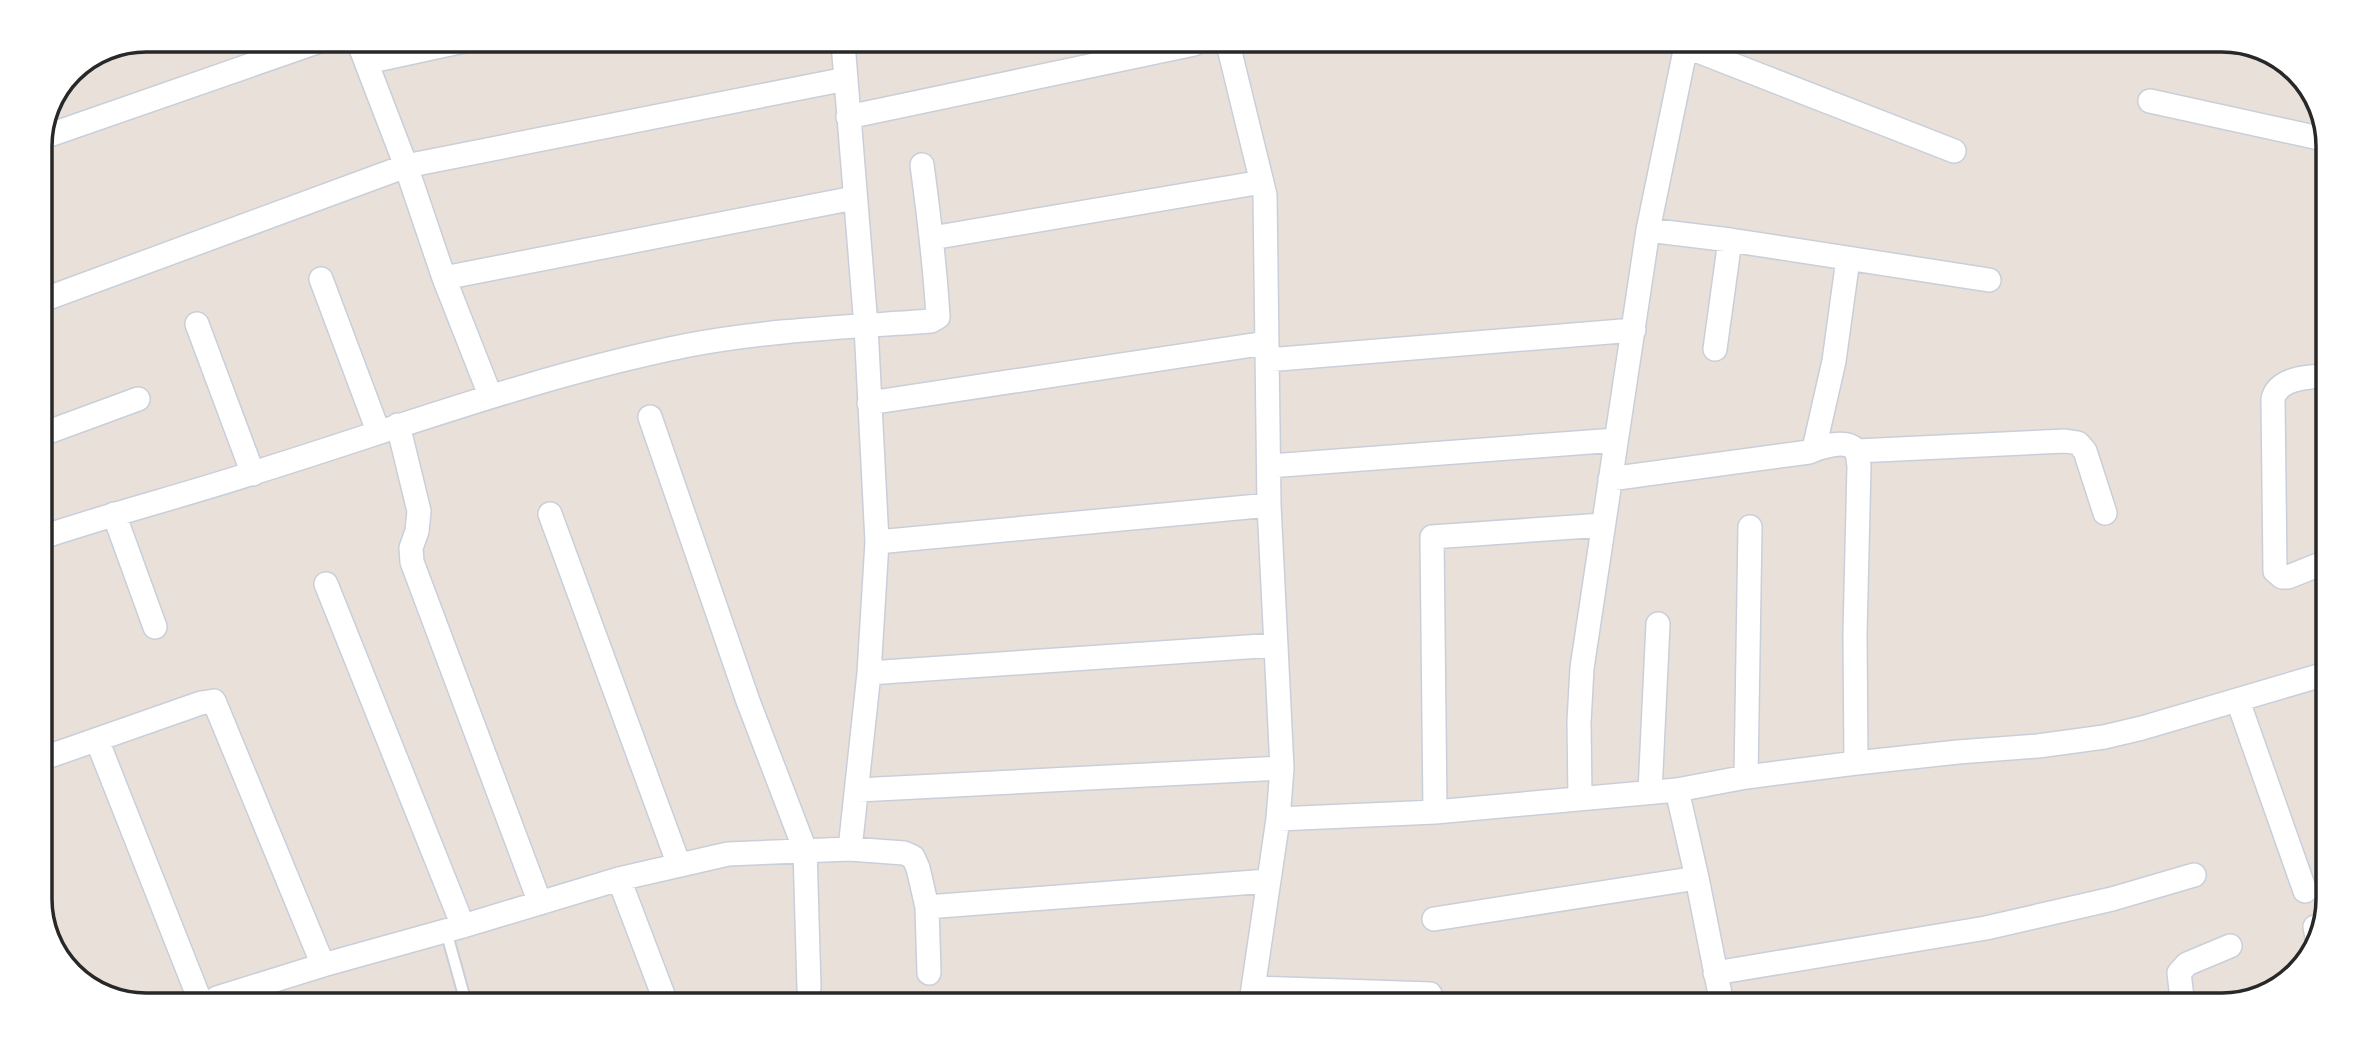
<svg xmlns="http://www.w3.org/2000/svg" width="2368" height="1046" viewBox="0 0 2368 1046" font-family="'Source Sans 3',sans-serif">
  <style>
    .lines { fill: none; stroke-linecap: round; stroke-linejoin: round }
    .service-casing { stroke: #c9cfd9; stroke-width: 14 }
    .minor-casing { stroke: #c9cfd9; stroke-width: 26 }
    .service { stroke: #fff; stroke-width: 10 }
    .minor { stroke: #fff; stroke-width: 23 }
    .rim { fill: none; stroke: #282828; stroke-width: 3.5 }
  </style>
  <rect width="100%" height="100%" fill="#e9e0da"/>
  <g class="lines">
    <g class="service-casing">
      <path id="service" d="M 446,931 L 465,999"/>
    </g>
    <g class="minor-casing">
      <path id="minor" d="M 358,41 L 406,166 L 444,278 L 490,395
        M 843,43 L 866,326 L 877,542 L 869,673 L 850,849
        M 1228,44 L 1265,195 L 1269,505 L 1282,768 L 1278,819 L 1251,1002
        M 1685,46 L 1954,151
        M 367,62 L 464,41
        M 2150,101 L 2328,140
        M 848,117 L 1194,44
        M 41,138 L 320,41
        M 1648,230 L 1730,240 L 1989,280
        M 932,238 L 1262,182
        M 444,278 L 854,198
        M 321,279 L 378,431
        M 40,301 L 406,166 L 846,79
        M 197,324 L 253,474
        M 1715,349 L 1730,240
        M 1267,360 L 1634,330
        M 869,403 L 1266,343
        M 650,417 L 748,701 L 805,850 L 809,988
        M 398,425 L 419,511 L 417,531 L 411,548 L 412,562 L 540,903
        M 40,435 L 138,399
        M 1814,449 L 1834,361 L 1848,259
        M 1857,451 L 2065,441 L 2078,443 L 2085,451 L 2105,513
        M 1269,466 L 1616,440
        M 1610,479 L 1809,452 C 1820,447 1845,439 1855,449 C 1858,453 1858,461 1859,466 L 1855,634 L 1856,763
        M 114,514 L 155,627
        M 550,514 L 679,865
        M 40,538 C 111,514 182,496 253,473 C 398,428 539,375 689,345 C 768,330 850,327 931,321 L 938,317 C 935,266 929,216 922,165
        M 877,542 L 1269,505
        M 2323,563 L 2288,577 L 2282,577 L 2275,571 L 2273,399 C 2278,378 2307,377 2325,376
        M 326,584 L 463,926
        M 869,673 L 1276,645
        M 2238,701 L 2305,891
        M 97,740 L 199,998
        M 41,759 L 201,703 L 214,701 L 323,965
        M 1746,777 L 1750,527
        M 858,790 L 1282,768
        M 1677,790 L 1697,878 L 1722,1004
        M 1650,792 L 1658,624
        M 1580,798 L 1579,722 L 1582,668 L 1648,230 L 1686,46
        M 1435,812 L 1432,537 L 1603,525
        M 1278,819 L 1435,812 L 1677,790 L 1746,777 L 1856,763 L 1958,752 L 2038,746 L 2104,737 L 2142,728 L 2322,675
        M 619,879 L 665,1000
        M 927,907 L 929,973
        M 1434,919 L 1697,878
        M 2315,927 L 2318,942
        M 1715,973 L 1986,928 L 2112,899 L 2194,875
        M 1254,988 L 1430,994
        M 217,998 L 323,965 L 463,926 L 619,879 L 728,854 L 850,849 L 904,853 L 913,857 L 918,868 L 927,907 L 1268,881
        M 2183,1006 L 2179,973 L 2187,964 L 2230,946"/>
    </g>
    <use href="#service" class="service"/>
    <use href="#minor" class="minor"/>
  </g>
  <path d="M0 0H2368V1046H0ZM146 52H2222A94 94 0 0 1 2316 146V899A94 94 0 0 1 2222 993H146A94 94 0 0 1 52 899V146A94 94 0 0 1 146 52Z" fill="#fff" fill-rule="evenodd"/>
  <path class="rim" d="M146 52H2222A94 94 0 0 1 2316 146V899A94 94 0 0 1 2222 993H146A94 94 0 0 1 52 899V146A94 94 0 0 1 146 52Z"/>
</svg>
